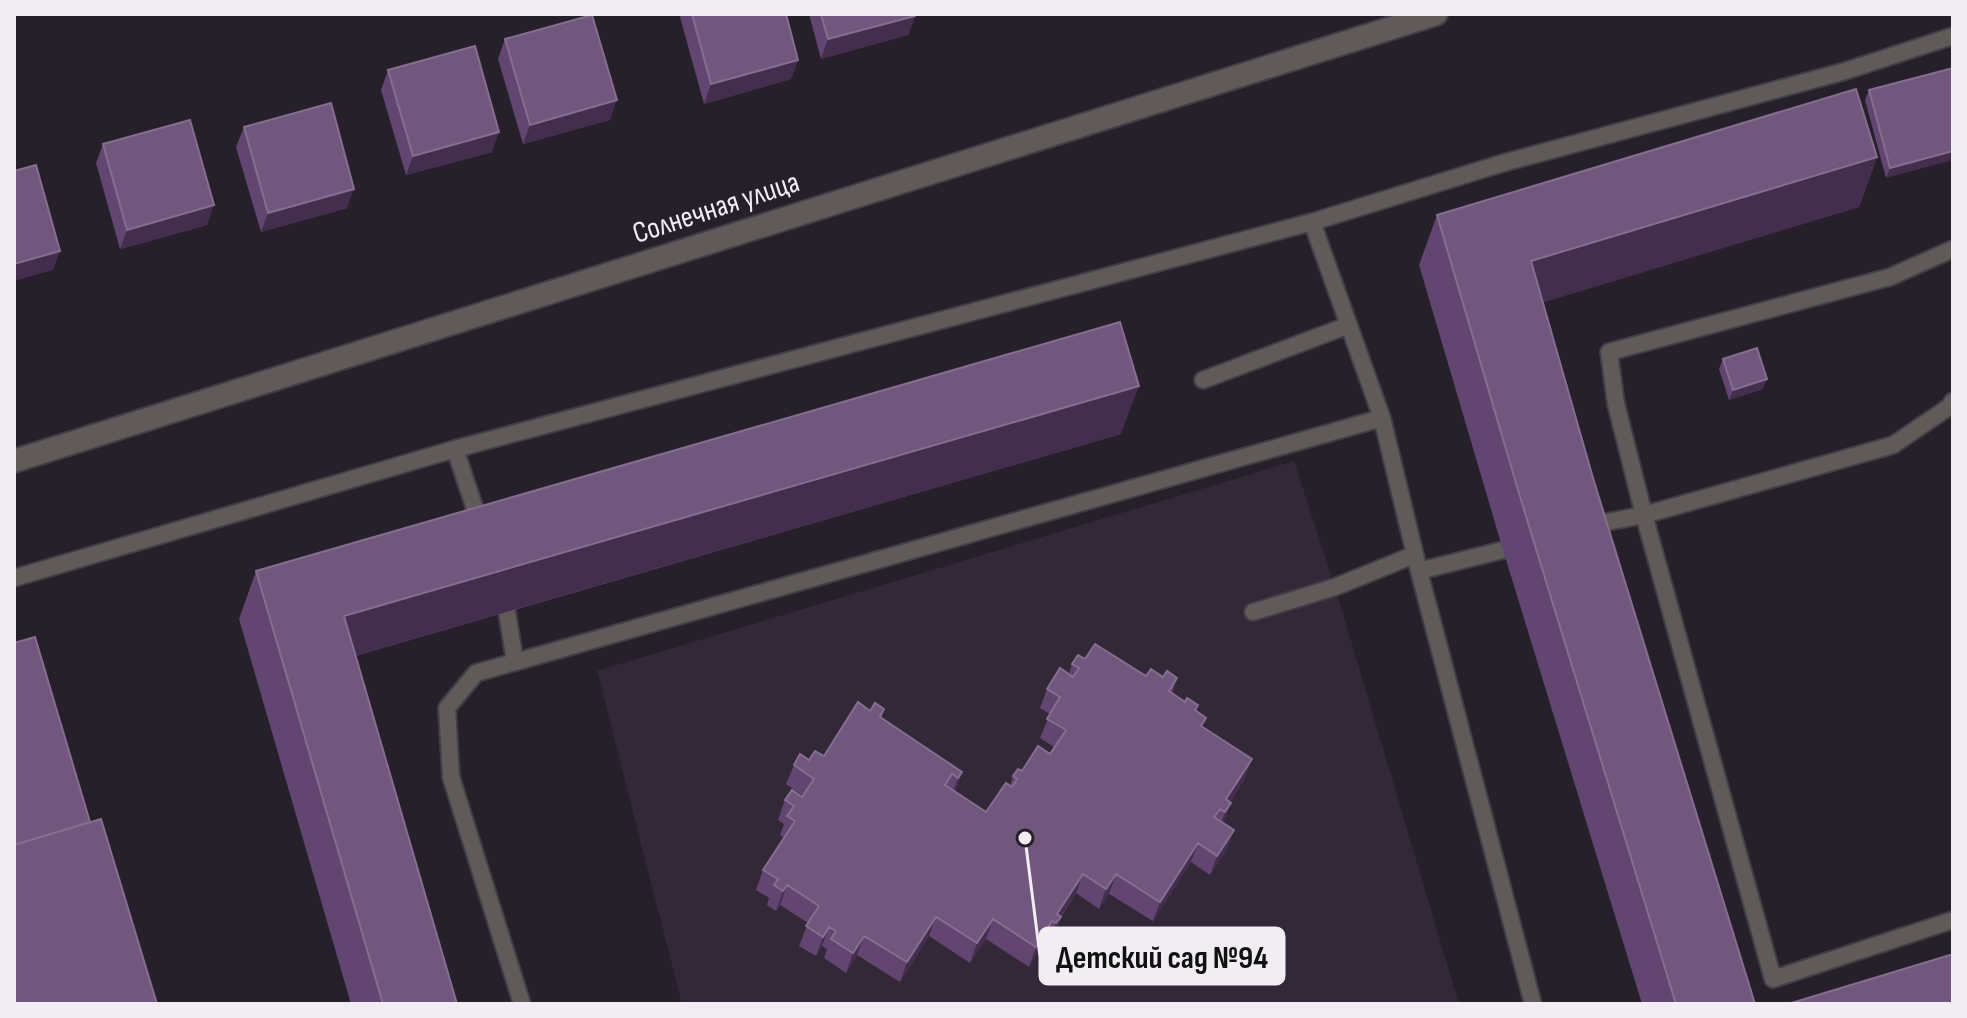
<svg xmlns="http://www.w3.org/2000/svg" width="1967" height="1018" viewBox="0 0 1967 1018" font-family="'Sofia Sans Condensed',sans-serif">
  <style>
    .built { fill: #322837 }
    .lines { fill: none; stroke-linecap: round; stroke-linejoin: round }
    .service-casing { stroke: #423d46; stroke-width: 20 }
    .minor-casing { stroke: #423d46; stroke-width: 26 }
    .service { stroke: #605a58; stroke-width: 16 }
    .minor { stroke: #605a58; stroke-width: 22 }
    .wall { fill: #624570 }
    .shaded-wall { fill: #432e4e }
    .building { fill: #71577e; stroke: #856e90; stroke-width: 2 }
    .labels { text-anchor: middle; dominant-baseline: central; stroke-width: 6; stroke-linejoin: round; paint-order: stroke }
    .street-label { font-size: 30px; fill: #f1edf3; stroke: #26202a }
    .leader { fill: none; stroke: #f1edf3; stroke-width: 3 }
    .callout-dot { fill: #f1edf3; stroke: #26202a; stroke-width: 3 }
    .callout { fill: #f1edf3; stroke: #f1edf3; stroke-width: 3 }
    .callout-label { font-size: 32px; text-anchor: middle; font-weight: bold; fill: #111 }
  </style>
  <rect width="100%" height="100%" fill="#26202a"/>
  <path class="built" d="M 1294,461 L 1335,587 L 1459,1004 L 682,1004 L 597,671 Z"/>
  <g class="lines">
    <g class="service-casing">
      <path id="service" d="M 1312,222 L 1382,418 L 1419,571 L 1503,550
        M 1953,249 L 1890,277 L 1609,352 L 1616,404 L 1644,515 L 1893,445 L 1949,407 L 1953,401
        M 1203,380 L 1349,325
        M 455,449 L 481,527
        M 1586,526 L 1644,515 L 1773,979 L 1953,920
        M 1419,571 L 1533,1004
        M 14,578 L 455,449 L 1312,222 L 1503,163 L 1842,72 L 1953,36
        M 507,612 L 515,662
        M 1253,612 L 1335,587 L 1414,555
        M 522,1004 L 451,777 L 447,708 L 476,673 L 1382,418"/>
    </g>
    <g class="minor-casing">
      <path id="minor" d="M 14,461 L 1436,14"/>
    </g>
    <use href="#service" class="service"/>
    <use href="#minor" class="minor"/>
  </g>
  <path class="wall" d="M 681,14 L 786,14 L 798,60 L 791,79 L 704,104 L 680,17 Z
    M 809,14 L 915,14 L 915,16 L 908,35 L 821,59 Z
    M 505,39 L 610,120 L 523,144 L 498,59 Z
    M 1953,68 L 1886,178 L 1865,100 L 1869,90 Z
    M 388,70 L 492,152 L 406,175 L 381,90 Z
    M 244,127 L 347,208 L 261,232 L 236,147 Z
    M 103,144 L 207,225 L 120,249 L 96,163 Z
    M 1877,157 L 1859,207 L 1542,302 L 1593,478 L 1755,1004 L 1642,1004 L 1503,550 L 1419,265 L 1437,215 Z
    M 1723,359 L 1763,389 L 1729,400 L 1719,369 Z
    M 1121,434 L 355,656 L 457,1004 L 351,1004 L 239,619 L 256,571 Z
    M 1085,659 L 1146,676 L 1177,678 L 1172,693 L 1185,702 L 1198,705 L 1196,711 L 1203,727 L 1252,759 L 1245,778 L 1230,802 L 1223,823 L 1227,849 L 1210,875 L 1191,862 L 1153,921 L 1109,894 L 1099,909 L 1076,893 L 1061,917 L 1054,936 L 1049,943 L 1045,941 L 1029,967 L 986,939 L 970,963 L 929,936 L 900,982 L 857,955 L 846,973 L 824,958 L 827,949 L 822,946 L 816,956 L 799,946 L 808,923 L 780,905 L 776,911 L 767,905 L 769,898 L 756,890 L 763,870 L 784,838 L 780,835 L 784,824 L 778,820 L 785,800 L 803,796 L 786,784 L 794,765 L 824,756 L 870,711 L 884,709 L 881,718 L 962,772 L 955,792 L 986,812 L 1010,786 L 1013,776 L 1050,754 L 1054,747 L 1040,738 L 1050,714 L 1040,708 L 1047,689 L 1069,674 L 1072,664 Z"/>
  <path class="shaded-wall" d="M 915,16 L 908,35 L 821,59 L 828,39 Z
    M 798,60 L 791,79 L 704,104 L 711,84 Z
    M 617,100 L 610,120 L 523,144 L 530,125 Z
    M 499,132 L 492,152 L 406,175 L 413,156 Z
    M 1953,151 L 1953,160 L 1886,178 L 1890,168 Z
    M 1877,157 L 1859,207 L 1512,312 L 1531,261 Z
    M 354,189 L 347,208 L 261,232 L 268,213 Z
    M 214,205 L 207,225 L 120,249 L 127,230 Z
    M 60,251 L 53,270 L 14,281 L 14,264 Z
    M 1767,379 L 1763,389 L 1729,400 L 1733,390 Z
    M 1139,386 L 1121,434 L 326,664 L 344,616 Z
    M 1252,759 L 1245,778 L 1224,811 L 1226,799 Z
    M 962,772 L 955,791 L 951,797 L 958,778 Z
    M 1231,803 L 1224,822 L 1218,832 L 1225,812 Z
    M 1234,830 L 1227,849 L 1210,875 L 1217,856 Z
    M 1198,843 L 1191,862 L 1153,921 L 1160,902 Z
    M 1083,874 L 1076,893 L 1056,923 L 1057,914 Z
    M 1116,874 L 1109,894 L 1099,909 L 1106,889 Z
    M 787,885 L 780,905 L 776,911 L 783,891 Z
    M 936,917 L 929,936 L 900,982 L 907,962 Z
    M 1061,917 L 1054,936 L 1049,943 L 1056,923 Z
    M 993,919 L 986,939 L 970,963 L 977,943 Z
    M 1052,921 L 1045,941 L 1029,967 L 1036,947 Z
    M 829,927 L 822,946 L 816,956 L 823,937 Z
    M 864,936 L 857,955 L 846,973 L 853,953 Z"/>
  <path class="building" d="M 692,14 L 786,14 L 798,60 L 711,84 Z
    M 821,14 L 915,14 L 915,16 L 828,39 Z
    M 592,15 L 617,100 L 530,125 L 505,39 Z
    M 475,46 L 499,132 L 413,156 L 388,70 Z
    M 1953,68 L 1953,151 L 1890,168 L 1869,90 Z
    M 1856,89 L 1877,157 L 1531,261 L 1593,478 L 1755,1004 L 1676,1004 L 1521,500 L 1437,215 Z
    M 331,103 L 354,189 L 268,213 L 244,127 Z
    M 190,120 L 214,205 L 127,230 L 103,144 Z
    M 36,165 L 60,251 L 14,264 L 14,171 Z
    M 1120,322 L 1139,386 L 344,616 L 457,1004 L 383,1004 L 256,571 Z
    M 1757,348 L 1767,379 L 1733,390 L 1723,359 Z
    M 35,637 L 90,822 L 14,845 L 14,643 Z
    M 1095,644 L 1146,676 L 1151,669 L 1163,677 L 1167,671 L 1177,678 L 1169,691 L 1185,702 L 1187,698 L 1198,705 L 1195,710 L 1206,718 L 1201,726 L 1252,759 L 1226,799 L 1231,803 L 1225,812 L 1220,809 L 1214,817 L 1234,830 L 1217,856 L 1198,843 L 1160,902 L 1116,874 L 1106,889 L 1083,874 L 1057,914 L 1061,917 L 1056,923 L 1052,921 L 1036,947 L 993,919 L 977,943 L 936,917 L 907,962 L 864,936 L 853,953 L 831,939 L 836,931 L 829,927 L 823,937 L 806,926 L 819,906 L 787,885 L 783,891 L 774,885 L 778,879 L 763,870 L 795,821 L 787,816 L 794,806 L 785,800 L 792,790 L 802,797 L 814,779 L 794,765 L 800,754 L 809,760 L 815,751 L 824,756 L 858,702 L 870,711 L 875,703 L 884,709 L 880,717 L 962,772 L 958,778 L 952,774 L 945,785 L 986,812 L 1006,783 L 1012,787 L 1017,779 L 1013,776 L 1018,769 L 1022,771 L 1038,746 L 1050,754 L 1066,730 L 1047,719 L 1060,697 L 1047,689 L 1060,668 L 1073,677 L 1079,668 L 1072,664 L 1078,655 L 1085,659 Z
    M 101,819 L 157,1004 L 14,1004 L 14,845 Z
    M 1953,954 L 1953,1004 L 1788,1004 Z"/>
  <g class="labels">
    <g class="street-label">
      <text transform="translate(716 208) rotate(-18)">Солнечная улица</text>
    </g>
  </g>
  <path class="leader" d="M1025 838L1040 956"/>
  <circle class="callout-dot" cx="1025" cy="838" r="8"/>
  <rect class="callout" x="1040" y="928" width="244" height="56" rx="8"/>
  <g class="callout-label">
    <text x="1162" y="968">Детский сад №94</text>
  </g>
  <rect width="1967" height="1018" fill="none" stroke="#f1edf3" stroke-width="32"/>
</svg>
